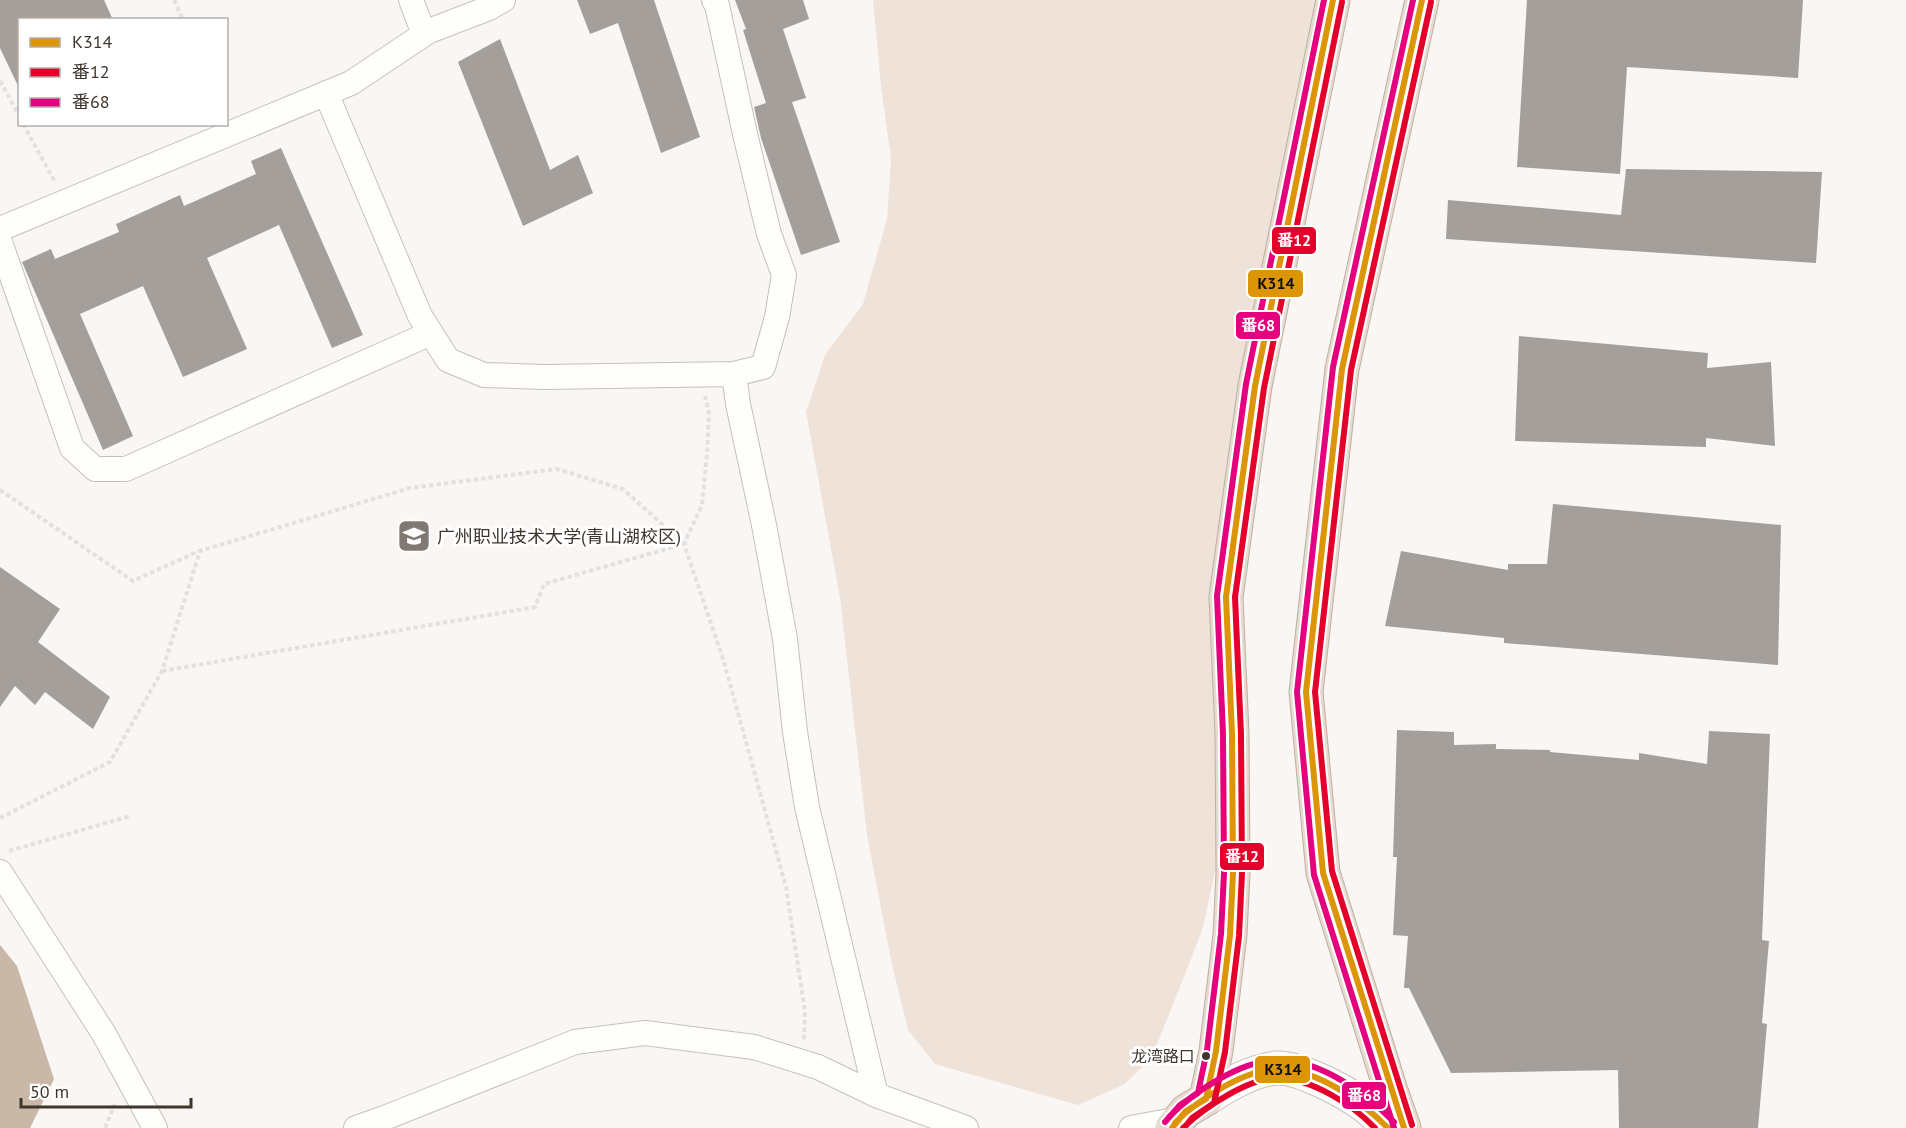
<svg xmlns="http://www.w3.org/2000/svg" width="1906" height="1128" viewBox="0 0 1906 1128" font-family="'PT Sans','Noto Sans SC',sans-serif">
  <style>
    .green { fill: #efe3d9 }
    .water { fill: #c9b7a8 }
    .building { fill: #a49f9a }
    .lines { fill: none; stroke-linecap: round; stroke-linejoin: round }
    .street-casing { stroke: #c6c0bb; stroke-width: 26 }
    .secondary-casing { stroke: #c6c0bb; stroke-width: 35 }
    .highway-casing { stroke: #bdb0a3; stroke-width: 35 }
    .path { stroke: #e2e1e0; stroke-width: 4; stroke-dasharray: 4.5 3; stroke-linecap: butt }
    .street { stroke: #fefefd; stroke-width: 24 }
    .secondary { stroke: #fefefd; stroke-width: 33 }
    .highway { stroke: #e6dbcf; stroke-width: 33 }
    .bus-1-casing { stroke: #fff; stroke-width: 10 }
    .bus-2-casing { stroke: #fff; stroke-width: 10 }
    .bus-3-casing { stroke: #fff; stroke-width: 10 }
    .bus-1 { stroke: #db9507; stroke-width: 6 }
    .bus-2 { stroke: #e4002b; stroke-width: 6 }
    .bus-3 { stroke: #e5007d; stroke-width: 6 }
    .bus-dot { fill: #3f352d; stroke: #fff; stroke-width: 2 }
    .labels { text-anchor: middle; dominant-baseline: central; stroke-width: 6; stroke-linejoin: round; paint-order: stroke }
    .bus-label { font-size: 16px; fill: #3f352d; stroke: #fff; text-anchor: end }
    .poi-label { font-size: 18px; fill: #3f352d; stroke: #fff; text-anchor: start }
    .line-badge { stroke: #fff; stroke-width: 2 }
    .badge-label { font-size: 16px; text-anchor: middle; font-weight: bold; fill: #fff }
    .pale-badge-label { font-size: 16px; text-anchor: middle; font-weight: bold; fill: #111 }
  </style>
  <rect width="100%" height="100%" fill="#f9f6f4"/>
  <path class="green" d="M 873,0 L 1339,0 L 1229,494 L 1223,809 L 1216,868 L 1202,931 L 1152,1057 L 1125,1084 L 1078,1105 L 935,1064 L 908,1030 L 891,960 L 867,835 L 840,598 L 806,412 L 825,355 L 863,304 L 887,219 L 891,159 L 881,86 Z"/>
  <path class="water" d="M 0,945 L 17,966 L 54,1079 L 30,1128 L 0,1128 Z"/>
  <path class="building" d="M 0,0 L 104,0 L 113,20 L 20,20 L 20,90 L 0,48 Z
    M 577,0 L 654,0 L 700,137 L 661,153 L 618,23 L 590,34 Z
    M 735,0 L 803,0 L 809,19 L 783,29 L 806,98 L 792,102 L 840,242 L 801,255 L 761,138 L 754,107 L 766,103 L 743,30 L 746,29 Z
    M 1527,0 L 1803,0 L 1798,78 L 1627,67 L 1620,174 L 1517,167 Z
    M 500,39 L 550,170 L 578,155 L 593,193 L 523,226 L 458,62 Z
    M 281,148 L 363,335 L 332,348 L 279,225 L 207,258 L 247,349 L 183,377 L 143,286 L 80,314 L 133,436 L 103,450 L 22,262 L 51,249 L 55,259 L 119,232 L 116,224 L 180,195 L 184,206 L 256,174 L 251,161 Z
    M 1626,169 L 1822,172 L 1816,263 L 1446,239 L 1448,200 L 1621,215 Z
    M 1519,336 L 1708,353 L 1707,368 L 1771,362 L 1775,446 L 1706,438 L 1706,447 L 1515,441 Z
    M 1553,504 L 1781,525 L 1778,665 L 1504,643 L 1504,638 L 1385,626 L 1401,551 L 1508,570 L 1508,564 L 1547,564 Z
    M 0,567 L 60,609 L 38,642 L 110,697 L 93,729 L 45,692 L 35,705 L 15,686 L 0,707 Z
    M 1397,730 L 1454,732 L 1454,745 L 1496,744 L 1496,749 L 1550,750 L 1550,752 L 1639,760 L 1639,753 L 1707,764 L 1709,731 L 1770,734 L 1762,940 L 1769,941 L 1762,1023 L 1767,1024 L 1758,1128 L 1619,1128 L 1618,1070 L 1451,1073 L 1409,988 L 1404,988 L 1408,936 L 1393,935 L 1397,857 L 1393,857 Z"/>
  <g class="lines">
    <g class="street-casing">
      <path id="street" d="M 411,0 L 422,29 L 429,31 L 489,8 L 503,0
        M 714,0 L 717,5 L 745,134 L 769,234 L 784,275 L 777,317 L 763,367 L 734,374 L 738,404 L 764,525 L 785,639 L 795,732 L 807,807 L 876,1095 L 966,1128
        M 326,93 L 420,316 L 448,360 L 484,375 L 544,377 L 734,374
        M 0,229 L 351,83 L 429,31
        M 0,242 L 72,448 L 95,469 L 126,469 L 431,333
        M 0,872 L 104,1034 L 155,1128
        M 356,1128 L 387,1117 L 575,1042 L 645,1033 L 754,1047 L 818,1067 L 876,1095
        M 1131,1128 L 1179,1119"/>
    </g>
    <g class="secondary-casing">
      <path id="secondary" d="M 1206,1099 C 1226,1086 1252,1070 1277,1068 C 1300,1067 1346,1092 1365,1106 C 1373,1112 1381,1121 1388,1128"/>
    </g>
    <g class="highway-casing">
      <path id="highway" d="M 1172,1128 L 1186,1111 L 1206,1099 L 1216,1051 L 1230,935 L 1233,873 L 1232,734 L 1226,597 L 1255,386 L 1333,0
        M 1404,1128 L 1391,1091 L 1323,873 L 1306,692 L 1342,369 L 1422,0"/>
    </g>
    <path class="path" d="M 174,0 L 183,20
      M 0,81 L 20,117
      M 23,124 L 55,182
      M 0,490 L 133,581 L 199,551
      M 162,671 L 535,607 L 544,584 L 684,544 L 702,505 L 707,455 L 709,413 L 705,396
      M 0,818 L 110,762 L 162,671 L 200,551 L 410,488 L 557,469 L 623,489 L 684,544 L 724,662 L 786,887 L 805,1012 L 804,1040
      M 9,851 L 130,816
      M 105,1128 L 115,1104"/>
    <use href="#street" class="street"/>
    <use href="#secondary" class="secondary"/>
    <use href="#highway" class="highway"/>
    <g class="bus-1-casing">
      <path id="bus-1" d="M 1175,1123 C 1197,1100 1247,1068 1280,1069 C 1320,1071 1361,1101 1388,1128
        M 1172,1128 L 1186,1111 L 1206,1099 L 1216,1051 L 1230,935 L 1233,873 L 1232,734 L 1226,597 L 1255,386 L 1333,0
        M 1404,1128 L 1323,873 L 1306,692 L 1342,369 L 1422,0"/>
    </g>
    <g class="bus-2-casing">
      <path id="bus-2" d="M 1412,1125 L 1332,871 L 1315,692 L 1351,370 L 1431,2
        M 1183,1128 C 1203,1108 1250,1077 1279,1078 C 1312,1079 1353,1105 1375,1128
        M 1184,1128 L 1192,1118 L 1214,1103 L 1225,1052 L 1239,936 L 1242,873 L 1241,734 L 1235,597 L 1264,388 L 1342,2"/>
    </g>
    <g class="bus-3-casing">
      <path id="bus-3" d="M 1169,1117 C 1193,1092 1242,1060 1278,1060 C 1320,1060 1366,1093 1394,1122
        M 1165,1122 L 1180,1105 L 1198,1093 L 1207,1050 L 1221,934 L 1224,873 L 1223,734 L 1217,596 L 1246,384 L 1324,0
        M 1394,1128 L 1314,875 L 1297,692 L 1333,367 L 1413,0"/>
    </g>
    <use href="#bus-1" class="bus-1"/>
    <use href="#bus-2" class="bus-2"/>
    <use href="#bus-3" class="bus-3"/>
  </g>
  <defs>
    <g id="university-square" transform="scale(1.725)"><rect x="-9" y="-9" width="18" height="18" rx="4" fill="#807973" stroke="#fff"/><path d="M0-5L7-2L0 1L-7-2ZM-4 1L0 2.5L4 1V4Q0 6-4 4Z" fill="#fff"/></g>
  </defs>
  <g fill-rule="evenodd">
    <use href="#university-square" x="414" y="536"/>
  </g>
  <circle class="bus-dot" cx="1206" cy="1056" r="5"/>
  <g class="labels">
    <g class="bus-label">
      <text x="1195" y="1056">龙湾路口</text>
    </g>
    <g class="poi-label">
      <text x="437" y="536">广州职业技术大学(青山湖校区)</text>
    </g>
  </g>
  <g class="line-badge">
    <rect x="1271" y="226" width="46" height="29" rx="6" fill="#e4002b"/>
    <rect x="1247" y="269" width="57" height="29" rx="6" fill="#db9507"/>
    <rect x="1235" y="311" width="46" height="29" rx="6" fill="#e5007d"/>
    <rect x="1219" y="842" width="46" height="29" rx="6" fill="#e4002b"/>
    <rect x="1254" y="1055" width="57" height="29" rx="6" fill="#db9507"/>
    <rect x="1341" y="1081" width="46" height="29" rx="6" fill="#e5007d"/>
  </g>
  <g class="badge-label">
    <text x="1294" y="246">番12</text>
    <text x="1258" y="331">番68</text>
    <text x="1242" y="862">番12</text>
    <text x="1364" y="1101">番68</text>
  </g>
  <g class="pale-badge-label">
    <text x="1276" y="289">K314</text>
    <text x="1283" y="1075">K314</text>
  </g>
  <rect x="18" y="18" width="210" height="108" fill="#ffffff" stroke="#b2aeab" stroke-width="1.5"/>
  <rect x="30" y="38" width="30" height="9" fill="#db9507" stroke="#b2aeab" stroke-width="1.5"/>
  <text x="72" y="48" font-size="18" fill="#3f352d">K314</text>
  <rect x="30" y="68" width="30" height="9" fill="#e4002b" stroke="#b2aeab" stroke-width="1.5"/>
  <text x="72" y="78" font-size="18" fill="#3f352d">番12</text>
  <rect x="30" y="98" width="30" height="9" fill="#e5007d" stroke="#b2aeab" stroke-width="1.5"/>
  <text x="72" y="108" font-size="18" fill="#3f352d">番68</text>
  <path d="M21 1098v9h170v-9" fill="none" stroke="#3f352d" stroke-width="3"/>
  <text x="30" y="1098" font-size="18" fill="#3f352d" stroke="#ffffff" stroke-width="4.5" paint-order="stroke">50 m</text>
</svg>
